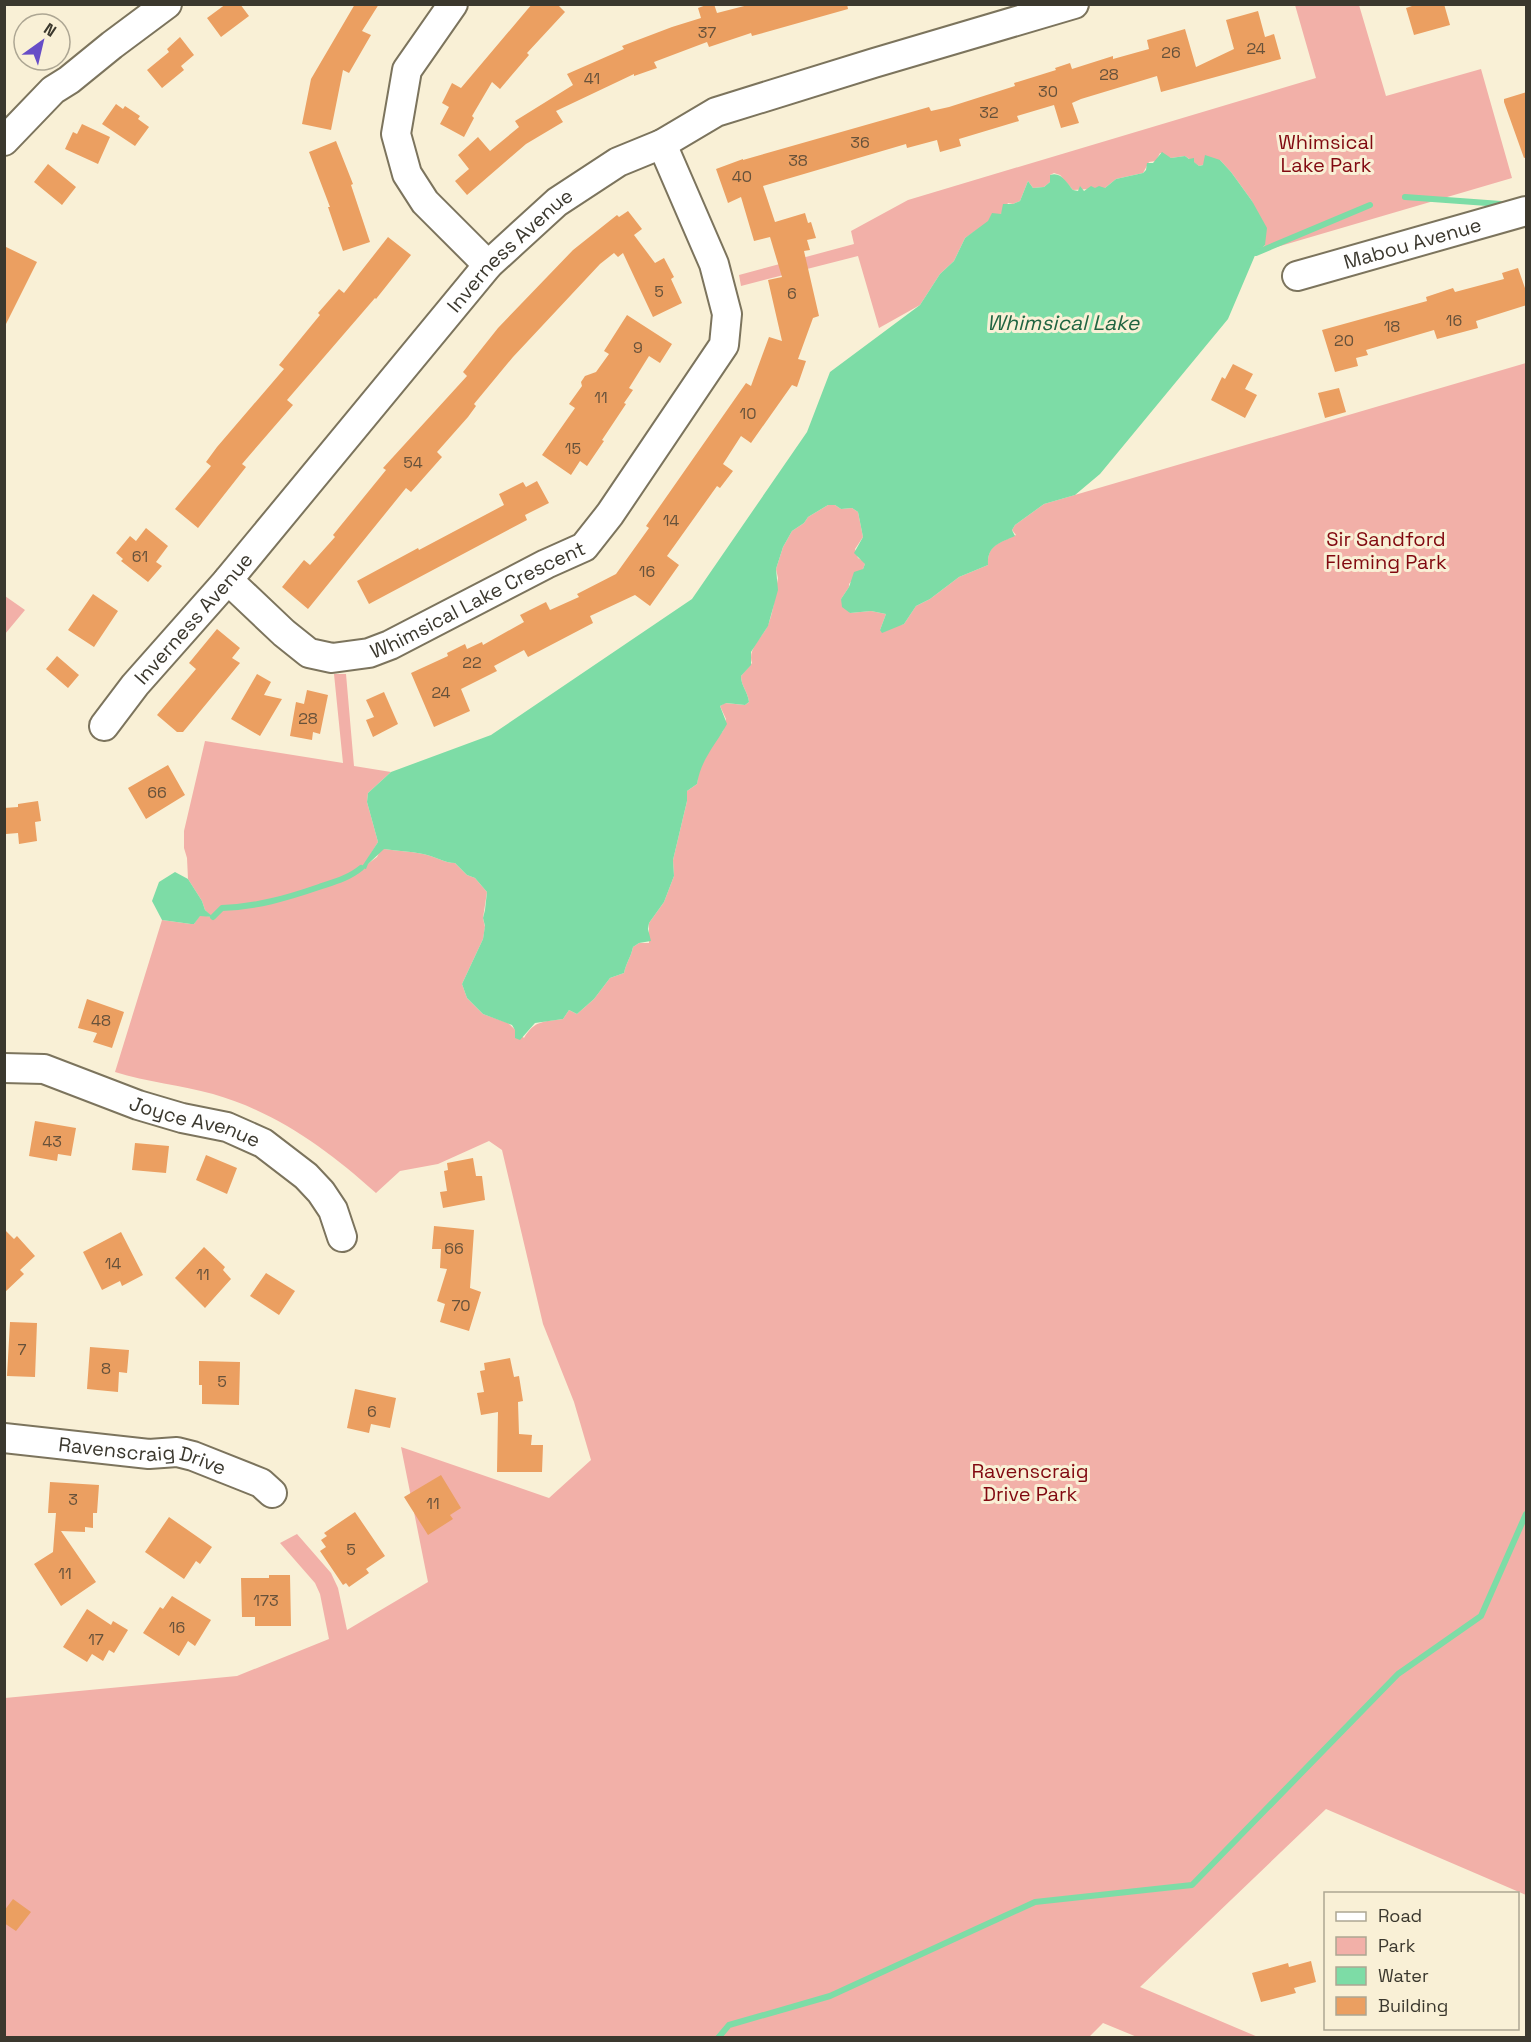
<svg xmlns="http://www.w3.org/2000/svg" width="1531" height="2042" viewBox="0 0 1531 2042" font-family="'Space Grotesk',sans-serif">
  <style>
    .green { fill: #f2b0a8 }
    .water { fill: #7ddca6 }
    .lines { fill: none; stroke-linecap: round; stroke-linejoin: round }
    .stream { stroke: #7ddca6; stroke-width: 6 }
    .building { fill: #eb9f61 }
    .minor-casing { stroke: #7c745d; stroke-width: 32 }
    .minor { stroke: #fff; stroke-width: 28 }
    .labels { text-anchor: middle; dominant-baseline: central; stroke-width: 6; stroke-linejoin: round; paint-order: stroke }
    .number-label { font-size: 16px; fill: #67523b }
    .park-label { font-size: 20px; fill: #810910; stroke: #f9f0d6 }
    .street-label { font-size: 20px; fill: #3b382e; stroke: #f9f0d6 }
    .water-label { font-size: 21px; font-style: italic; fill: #206542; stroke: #f9f0d6 }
  </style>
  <rect width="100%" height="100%" fill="#f9f0d6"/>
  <path class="green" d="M 1295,5 L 1359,5 L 1386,96 L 1481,69 L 1512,178 L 1256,253 L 1265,245 L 1252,201 L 1231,172 L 1220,160 L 1199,166 L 1185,156 L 1171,158 L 1160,153 L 1156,161 L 1149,162 L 1143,173 L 1116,179 L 1105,188 L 1073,190 L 1060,175 L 1054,173 L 1050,175 L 1050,182 L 1044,187 L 1033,188 L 1028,181 L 1020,201 L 1013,204 L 1008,203 L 1001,214 L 965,238 L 954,261 L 940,274 L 920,305 L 879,328 L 858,256 L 741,286 L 739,275 L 854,244 L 851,231 L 908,200 L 1316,78 Z
    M 1526,363 L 1526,1895 L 1326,1809 L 1140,1987 L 1258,2037 L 1137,2037 L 1103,2023 L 1088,2038 L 5,2038 L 5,1698 L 237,1676 L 329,1639 L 320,1594 L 315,1583 L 280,1543 L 297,1534 L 331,1573 L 338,1588 L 347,1630 L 428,1582 L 401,1447 L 549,1498 L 591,1460 L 574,1402 L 543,1324 L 502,1150 L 489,1141 L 438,1164 L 400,1171 L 376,1193 C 327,1149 276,1112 213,1094 C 181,1085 147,1082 115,1072 L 162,920 L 191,924 L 194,924 L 200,915 L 212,917 L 205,910 L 202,901 L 188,879 L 187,858 L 184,848 L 184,831 L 205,741 L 343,763 L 334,674 L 346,674 L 354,766 L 391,772 L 368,793 L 367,802 L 378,842 L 362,868 L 377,857 L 381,849 L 384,849 C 397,851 410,851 423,854 C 434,856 445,863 455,863 L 467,875 L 475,878 L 487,892 L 483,918 L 485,927 L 483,939 L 462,984 L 467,998 L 483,1014 L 508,1023 L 524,1038 C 535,1020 543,1022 563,1019 L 569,1010 L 577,1014 L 594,999 L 610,978 L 624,973 C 626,963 631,957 633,947 L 639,943 L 649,943 L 649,923 L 664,902 L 674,876 L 673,860 L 687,801 L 687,791 L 697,784 L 699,770 L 714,742 L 723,731 L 726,719 L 720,706 L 725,703 L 745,705 L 749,702 C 748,692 741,686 741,676 L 752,663 C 747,649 763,637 768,625 C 774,611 775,593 778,578 L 776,569 L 783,547 L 792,531 L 804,523 L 808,517 L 828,505 L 835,505 L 841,509 L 852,508 L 858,512 L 863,537 L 855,549 L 858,558 L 864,561 L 865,564 L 863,569 L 849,584 L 849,587 L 841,599 L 850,613 L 871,611 L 886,614 L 880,630 L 904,624 L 916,606 L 930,599 L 959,577 L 988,565 C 987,544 1000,543 1016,535 L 1012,530 L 1015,525 L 1044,504 Z
    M 5,596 L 25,610 L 5,634 Z"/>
  <path class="water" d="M 1162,152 L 1171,158 L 1185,156 L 1189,159 L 1194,158 L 1194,162 L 1199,166 L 1203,165 L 1205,155 L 1220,160 L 1231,172 L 1252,201 L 1267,228 L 1265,245 L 1256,253 L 1228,319 L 1100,474 L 1075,495 L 1044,504 L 1015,525 L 1012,530 L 1015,536 C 1000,543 987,545 988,565 L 959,577 L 930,599 L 916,606 L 904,624 L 882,633 L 880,630 L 886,614 L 871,611 L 850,613 L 842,607 L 841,599 L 849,587 L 854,572 L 863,569 L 865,564 L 854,553 L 863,537 L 858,512 L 852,508 L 841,509 L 835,505 L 828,505 L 808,517 L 804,523 L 792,531 L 783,547 L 776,569 L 778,590 L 768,626 L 751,652 L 751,665 L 741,676 C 741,686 748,692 749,702 L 745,705 L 726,703 L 720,706 L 727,724 C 715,746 701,759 697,784 L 687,791 L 687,801 L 673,860 L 674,876 L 664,902 L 649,923 L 648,929 L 651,941 L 639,943 L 633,947 C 631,957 626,963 624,973 L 610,978 L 594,999 L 577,1014 L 569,1010 L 563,1019 L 535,1023 L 520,1040 L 515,1038 L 515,1030 L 512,1025 L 483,1014 L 467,998 L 462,984 L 483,939 L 485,926 L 483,918 L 485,910 L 487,892 L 475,878 L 467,875 L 455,863 C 445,863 434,856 423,854 C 410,851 397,851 384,849 L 368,864 L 366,869 L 361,868 L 378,842 L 367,802 L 368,793 L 391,772 L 491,735 L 692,599 L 807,432 L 830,372 L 920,305 L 940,274 L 954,261 L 965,238 L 988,221 L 992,213 L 1001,214 L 1003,204 L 1013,204 L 1020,201 L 1028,181 L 1033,188 L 1044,187 L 1050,182 L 1050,175 C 1061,171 1067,183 1073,190 L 1078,191 L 1080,186 L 1084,191 L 1091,186 L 1095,188 L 1099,186 L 1105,188 L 1116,179 L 1143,173 L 1146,170 L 1147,163 L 1153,163 Z
    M 175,872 L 188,879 L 202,901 L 205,910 L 213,917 L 200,916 L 194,924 L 191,924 L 162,920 L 152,901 L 159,882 Z"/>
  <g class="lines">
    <path class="stream" d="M 1405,197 L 1501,204
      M 1256,253 L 1370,205
      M 213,917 L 222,908 C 256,907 287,898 319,887 C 334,882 349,878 361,868
      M 718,2038 L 729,2025 L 830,1996 L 1035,1902 L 1192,1885 L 1398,1674 L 1481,1616 L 1526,1514"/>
  </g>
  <path class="building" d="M 226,4 L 240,4 L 249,16 L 221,37 L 207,18 Z
    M 355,4 L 379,4 L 362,31 L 371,35 L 349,73 L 343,70 L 331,130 L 302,124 L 311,79 Z
    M 532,4 L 557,4 L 565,12 L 527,53 L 529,55 L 500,89 L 492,82 L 472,116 L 474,118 L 464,137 L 440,124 L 449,107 L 442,103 L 452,83 L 461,88 Z
    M 709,4 L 714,4 L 717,13 L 752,4 L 847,4 L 848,9 L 752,36 L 751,33 L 709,47 L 707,42 L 654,62 L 657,68 L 634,76 L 634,74 L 556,111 L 563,122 L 526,144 L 467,195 L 455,181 L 469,169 L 458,155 L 478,137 L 490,151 L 519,127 L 515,121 L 573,85 L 567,74 L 624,49 L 622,46 L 672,27 L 701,18 L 698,8 Z
    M 1418,4 L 1444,4 L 1450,25 L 1414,35 L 1406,8 Z
    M 1258,11 L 1265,37 L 1274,34 L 1281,59 L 1161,92 L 1157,76 L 1081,99 L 1072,103 L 1079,123 L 1061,128 L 1054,105 L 1017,116 L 1019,121 L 959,139 L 961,146 L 940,152 L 937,140 L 907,148 L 906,144 L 763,186 L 775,222 L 805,213 L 808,223 L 811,222 L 816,238 L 807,240 L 810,250 L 804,251 L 819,316 L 813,318 L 798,359 L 806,361 L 797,387 L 792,385 L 751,443 L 741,436 L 723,464 L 733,471 L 720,488 L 717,486 L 667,556 L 679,565 L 650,606 L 635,595 L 590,616 L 593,623 L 528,657 L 524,650 L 494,666 L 497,671 L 461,689 L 470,711 L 434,727 L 411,673 L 448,656 L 447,653 L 465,644 L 467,649 L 482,642 L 483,645 L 524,622 L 520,615 L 546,602 L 550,610 L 579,597 L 577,594 L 616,574 L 649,528 L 646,526 L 746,383 L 751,386 L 769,337 L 782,341 L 768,280 L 782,277 L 770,237 L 754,241 L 741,197 L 728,203 L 716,169 L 743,159 L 743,160 L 929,107 L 931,111 L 949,107 L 1015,86 L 1014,83 L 1056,70 L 1055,68 L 1070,63 L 1072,69 L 1113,56 L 1113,59 L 1149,49 L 1147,40 L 1185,29 L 1196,67 L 1234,49 L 1226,20 Z
    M 180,37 L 194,55 L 181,66 L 184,70 L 162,88 L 147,70 L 169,52 L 167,49 Z
    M 1527,92 L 1527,157 L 1524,158 L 1504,102 L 1504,99 Z
    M 116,104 L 123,109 L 125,106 L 140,116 L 138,119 L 149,127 L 135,146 L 102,124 Z
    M 82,124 L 110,137 L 98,164 L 65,149 L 73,132 L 77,134 Z
    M 336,141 L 353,184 L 351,185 L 370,242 L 343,251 L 328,207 L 330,207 L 309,152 Z
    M 48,164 L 76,187 L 62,205 L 34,182 Z
    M 628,211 L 642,229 L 634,235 L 655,263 L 664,258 L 674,277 L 671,279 L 682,303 L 653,317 L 623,253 L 618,257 L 614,253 L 600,264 L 513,357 L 474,404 L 476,406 L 468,417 L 437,452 L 442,457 L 411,492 L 406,488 L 308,609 L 282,587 L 304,560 L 310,565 L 335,537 L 333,535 L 386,470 L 383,468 L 467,376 L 463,372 L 498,328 L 573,250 L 617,215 L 619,217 Z
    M 388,237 L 411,255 L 376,299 L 375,298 L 287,400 L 293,405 L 242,464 L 246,467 L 198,528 L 175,509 L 211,466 L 206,462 L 217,447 L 284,369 L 279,365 L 320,315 L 318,313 L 339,289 L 344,293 Z
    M 4,246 L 37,262 L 4,328 Z
    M 1518,268 L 1527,294 L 1527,305 L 1476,321 L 1478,328 L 1437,339 L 1434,330 L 1366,350 L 1368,355 L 1356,358 L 1358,366 L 1335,372 L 1322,330 L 1427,301 L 1426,297 L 1453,288 L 1455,292 L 1504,279 L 1502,273 Z
    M 627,315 L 672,344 L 660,363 L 649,356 L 629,388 L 633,390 L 624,403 L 626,404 L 602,440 L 604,441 L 587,466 L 580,461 L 571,475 L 542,455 L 575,408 L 569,404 L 582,386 L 581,382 L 585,376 L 596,372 L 609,354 L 604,351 Z
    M 1233,364 L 1253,374 L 1245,389 L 1257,395 L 1245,418 L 1211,400 L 1222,377 L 1225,379 Z
    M 1339,388 L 1346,412 L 1325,418 L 1318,393 Z
    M 537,481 L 549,503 L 525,515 L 527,520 L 369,604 L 357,581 L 418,548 L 419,550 L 504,505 L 499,494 L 523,482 L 526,487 Z
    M 146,528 L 168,546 L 156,562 L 162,566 L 148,582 L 121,561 L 123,559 L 116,553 L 130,536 L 136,541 Z
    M 93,594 L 118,611 L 94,647 L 68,630 Z
    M 217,629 L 240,648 L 232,658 L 240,663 L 183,732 L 177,732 L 157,715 L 196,669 L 189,663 Z
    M 57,656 L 79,675 L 68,688 L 46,669 Z
    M 257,674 L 271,682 L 264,695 L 282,699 L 260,736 L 231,719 Z
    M 307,690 L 328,695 L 320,734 L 313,732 L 312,740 L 290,736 L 296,702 L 304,704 Z
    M 384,692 L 398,724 L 373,737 L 366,720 L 374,717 L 366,700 Z
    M 168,765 L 185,795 L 146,819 L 128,788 Z
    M 38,801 L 41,821 L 35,822 L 37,841 L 19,844 L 18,833 L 6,834 L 4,808 L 18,807 L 18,804 Z
    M 87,999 L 124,1012 L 112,1048 L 93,1042 L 97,1033 L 78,1028 Z
    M 35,1121 L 76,1128 L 71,1156 L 58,1154 L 57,1161 L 29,1156 Z
    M 135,1143 L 169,1146 L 166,1173 L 132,1170 Z
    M 206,1155 L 237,1168 L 227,1194 L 196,1180 Z
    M 473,1158 L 476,1176 L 482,1176 L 485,1200 L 443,1208 L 440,1192 L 447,1191 L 444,1171 L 448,1170 L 447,1163 Z
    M 434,1226 L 474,1230 L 470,1288 L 481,1292 L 469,1331 L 440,1322 L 445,1304 L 437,1301 L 447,1269 L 440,1268 L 441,1249 L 432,1249 Z
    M 4,1229 L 14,1239 L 17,1236 L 35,1256 L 20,1270 L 24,1274 L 4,1293 Z
    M 121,1232 L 143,1275 L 122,1286 L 120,1281 L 102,1290 L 83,1252 Z
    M 204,1247 L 225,1267 L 223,1270 L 231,1279 L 205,1308 L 175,1278 Z
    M 266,1273 L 295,1291 L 279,1315 L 250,1296 Z
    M 10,1322 L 37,1323 L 35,1377 L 7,1376 Z
    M 90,1347 L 129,1350 L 127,1373 L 119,1372 L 118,1392 L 87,1389 Z
    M 510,1358 L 514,1377 L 519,1376 L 523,1401 L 518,1402 L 519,1434 L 532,1435 L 531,1445 L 543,1445 L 542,1472 L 497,1472 L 498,1412 L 481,1415 L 477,1393 L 484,1392 L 480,1371 L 485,1370 L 484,1363 Z
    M 199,1361 L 240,1362 L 239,1405 L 202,1404 L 202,1385 L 199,1385 Z
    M 355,1389 L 396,1398 L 390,1428 L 371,1424 L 369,1433 L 347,1428 Z
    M 441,1475 L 461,1508 L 450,1515 L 453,1519 L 428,1535 L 404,1497 Z
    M 50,1482 L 99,1485 L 97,1513 L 93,1513 L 93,1528 L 85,1527 L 85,1532 L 61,1531 L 96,1582 L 61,1606 L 34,1564 L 53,1552 L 56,1513 L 48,1513 Z
    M 355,1512 L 385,1556 L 366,1569 L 369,1573 L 349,1587 L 346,1583 L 343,1585 L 320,1551 L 326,1547 L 321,1540 L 327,1536 L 324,1533 Z
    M 169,1517 L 212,1547 L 200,1564 L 196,1561 L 184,1579 L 145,1552 Z
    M 269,1575 L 290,1575 L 291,1626 L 255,1626 L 255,1617 L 242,1617 L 241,1578 L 269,1578 Z
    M 172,1596 L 211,1620 L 195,1646 L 188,1641 L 179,1656 L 143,1633 L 160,1607 L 163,1609 Z
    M 87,1609 L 111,1625 L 113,1621 L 128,1630 L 114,1653 L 109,1650 L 103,1661 L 92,1654 L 87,1662 L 63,1647 Z
    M 13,1899 L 31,1912 L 16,1931 L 4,1923 L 4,1911 Z
    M 1311,1961 L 1316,1982 L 1294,1988 L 1296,1993 L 1261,2002 L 1252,1973 L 1288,1963 L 1289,1967 Z"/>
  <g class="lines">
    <g class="minor-casing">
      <g id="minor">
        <path d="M 453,4 L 407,70 L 396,134 L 407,174 L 425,202 L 488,265"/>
        <path d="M 4,141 L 53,90 L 69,80 L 112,45 L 167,4"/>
        <path id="s1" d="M 1297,276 L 1526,211"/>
        <path id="s2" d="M 228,580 L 284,633 L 309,653 L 332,658 L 369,653 L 390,645 L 546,564 L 584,547 L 610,514 L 724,345 L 727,314 L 714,264 L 662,144"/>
        <path id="s3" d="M 104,726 L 135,685 L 228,580 L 488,265 L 557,202 L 618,162 L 662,144 L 716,112 L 874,63 L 1074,4"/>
        <path id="s4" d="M 4,1068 L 44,1069 L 138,1105 L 182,1118 L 227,1127 L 263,1143 L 306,1176 L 321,1192 L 333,1210 L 342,1237"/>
        <path id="s5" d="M 4,1438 L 149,1454 L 177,1452 L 193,1456 L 261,1483 L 272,1493"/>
      </g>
    </g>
    <use href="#minor" class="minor"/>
  </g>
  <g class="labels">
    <g class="number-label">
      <text x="707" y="32">37</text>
      <text x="1256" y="48">24</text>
      <text x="1171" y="52">26</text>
      <text x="1109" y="74">28</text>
      <text x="592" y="78">41</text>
      <text x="1048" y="91">30</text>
      <text x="989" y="112">32</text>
      <text x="860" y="142">36</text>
      <text x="798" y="160">38</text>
      <text x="742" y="176">40</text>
      <text x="659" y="291">5</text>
      <text x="792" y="293">6</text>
      <text x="1454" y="320">16</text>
      <text x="1392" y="326">18</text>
      <text x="1344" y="340">20</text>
      <text x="638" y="347">9</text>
      <text x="601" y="397">11</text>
      <text x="748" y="413">10</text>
      <text x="573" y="448">15</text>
      <text x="413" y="462">54</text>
      <text x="671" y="520">14</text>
      <text x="140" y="556">61</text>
      <text x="647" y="571">16</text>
      <text x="472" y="662">22</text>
      <text x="441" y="692">24</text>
      <text x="308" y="718">28</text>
      <text x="157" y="792">66</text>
      <text x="101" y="1020">48</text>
      <text x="52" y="1141">43</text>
      <text x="454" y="1248">66</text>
      <text x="113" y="1263">14</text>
      <text x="203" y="1274">11</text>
      <text x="461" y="1305">70</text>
      <text x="22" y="1349">7</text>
      <text x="106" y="1368">8</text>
      <text x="222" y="1381">5</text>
      <text x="372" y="1411">6</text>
      <text x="73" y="1499">3</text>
      <text x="433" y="1503">11</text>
      <text x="351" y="1549">5</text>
      <text x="65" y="1573">11</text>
      <text x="266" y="1600">173</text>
      <text x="177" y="1627">16</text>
      <text x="96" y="1639">17</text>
    </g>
    <g class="park-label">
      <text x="1326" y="142">Whimsical<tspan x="1326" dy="23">Lake Park</tspan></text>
      <text x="1386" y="539">Sir Sandford<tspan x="1386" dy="23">Fleming Park</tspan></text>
      <text x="1030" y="1471">Ravenscraig<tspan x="1030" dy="23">Drive Park</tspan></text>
    </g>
    <g class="street-label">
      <text stroke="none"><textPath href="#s1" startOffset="120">Mabou Avenue</textPath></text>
      <text stroke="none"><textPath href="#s3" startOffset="626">Inverness Avenue</textPath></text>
      <text stroke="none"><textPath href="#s2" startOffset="291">Whimsical Lake Crescent</textPath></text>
      <text stroke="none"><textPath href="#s3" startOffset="140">Inverness Avenue</textPath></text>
      <text stroke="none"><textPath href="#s4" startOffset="200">Joyce Avenue</textPath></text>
      <text stroke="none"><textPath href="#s5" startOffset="140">Ravenscraig Drive</textPath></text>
    </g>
    <g class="water-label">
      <text x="1063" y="322">Whimsical Lake</text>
    </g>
  </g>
  <rect width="1531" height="2042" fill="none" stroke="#3b382e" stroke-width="12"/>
  <rect x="1324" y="1892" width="195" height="138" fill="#f9f0d6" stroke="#ada693" stroke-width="1.5"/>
  <rect x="1336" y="1912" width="30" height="9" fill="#ffffff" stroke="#ada693" stroke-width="1.5"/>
  <text x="1378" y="1922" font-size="18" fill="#3b382e">Road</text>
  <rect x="1336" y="1937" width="30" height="18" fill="#f2b0a8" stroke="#ada693" stroke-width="1.5"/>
  <text x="1378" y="1952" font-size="18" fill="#3b382e">Park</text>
  <rect x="1336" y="1967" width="30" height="18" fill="#7ddca6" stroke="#ada693" stroke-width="1.5"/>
  <text x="1378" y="1982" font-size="18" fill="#3b382e">Water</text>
  <rect x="1336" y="1997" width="30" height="18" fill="#eb9f61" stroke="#ada693" stroke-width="1.5"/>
  <text x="1378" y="2012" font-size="18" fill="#3b382e">Building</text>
  <g transform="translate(42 42) rotate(34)"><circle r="28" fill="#f9f0d6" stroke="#ada693" stroke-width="1.5"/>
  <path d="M0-4.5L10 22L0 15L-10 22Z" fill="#674dc7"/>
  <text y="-9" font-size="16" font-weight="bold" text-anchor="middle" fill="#3b382e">N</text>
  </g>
</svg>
